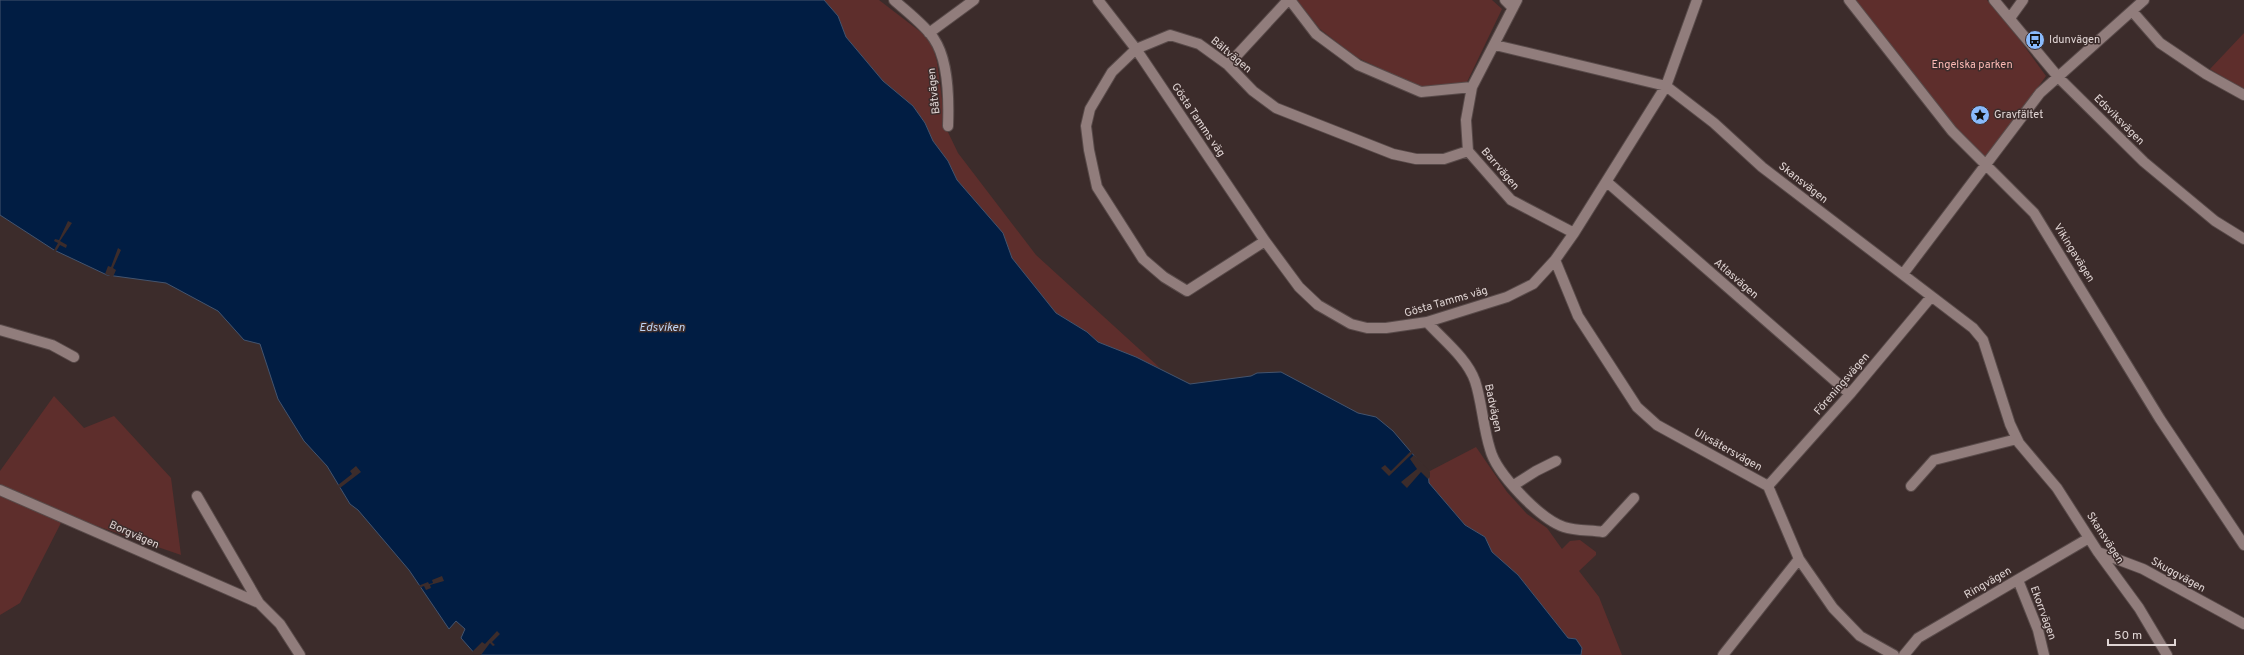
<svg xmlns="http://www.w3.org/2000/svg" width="2244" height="655" viewBox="0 0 2244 655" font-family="Overpass,sans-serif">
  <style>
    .green { fill: #5e2e2c }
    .water { fill: #011d43; stroke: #44546e }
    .pier { fill: #3c2c2b }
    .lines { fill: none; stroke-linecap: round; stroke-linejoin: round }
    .minor-casing { stroke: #584a49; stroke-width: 12 }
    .minor { stroke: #917d7c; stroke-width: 10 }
    .labels { text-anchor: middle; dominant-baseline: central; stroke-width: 3; stroke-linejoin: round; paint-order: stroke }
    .poi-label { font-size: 11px; fill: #e0d5d4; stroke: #3c2c2b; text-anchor: start }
    .street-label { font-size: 11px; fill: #e0d5d4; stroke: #3c2c2b }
    .park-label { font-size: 11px; fill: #fbb8b3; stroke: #3c2c2b }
    .water-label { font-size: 12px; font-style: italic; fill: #bdd4f5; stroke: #3c2c2b }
  </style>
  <rect width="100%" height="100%" fill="#3c2c2b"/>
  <path class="green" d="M 824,0 L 879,0 L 922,33 L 933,47 L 937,62 L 946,128 L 958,153 L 1036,255 L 1160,368 L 1098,342 L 1087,332 L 1056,313 L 1012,258 L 1003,233 L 957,180 L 948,161 L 933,141 L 925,123 L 913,106 L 883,81 L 846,37 L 838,16 Z
    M 1297,0 L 1492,0 L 1502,9 L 1467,82 L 1424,89 L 1356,57 L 1320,29 Z
    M 1854,0 L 1987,0 L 2011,28 L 2046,76 L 1987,158 L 1983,158 L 1947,120 Z
    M 2244,33 L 2244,90 L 2210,69 Z
    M 54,396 L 84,428 L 114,416 L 171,478 L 181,555 L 65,515 L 20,603 L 0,615 L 0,471 Z
    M 1476,447 L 1507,492 L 1527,514 L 1547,528 L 1562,549 L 1570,541 L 1580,540 L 1596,552 L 1596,555 L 1579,571 L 1599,597 L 1622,655 L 1581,655 L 1582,648 L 1568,638 L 1518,575 L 1492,552 L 1485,537 L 1465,525 L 1429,483 L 1428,472 Z"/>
  <path class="water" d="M 0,0 L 824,0 L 838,16 L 846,37 L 883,81 L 913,106 L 925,123 L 933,141 L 948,161 L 957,180 L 1003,233 L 1012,258 L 1056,313 L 1087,332 L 1098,342 L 1136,357 L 1190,384 L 1251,376 L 1257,373 L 1281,372 L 1358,413 L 1376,417 L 1393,431 L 1428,472 L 1429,483 L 1465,525 L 1485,537 L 1492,552 L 1518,575 L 1568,638 L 1576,639 L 1582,648 L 1581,655 L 476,655 L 461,638 L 465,629 L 456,621 L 449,629 L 409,570 L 358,510 L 350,504 L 327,466 L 304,441 L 278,399 L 260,344 L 244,340 L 218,311 L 166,283 L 107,275 L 54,250 L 0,215 Z"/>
  <path class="pier" d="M 68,221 L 72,223 L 60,241 L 67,245 L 66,248 L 60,245 L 55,253 L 53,252 L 58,243 L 54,241 L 55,239 L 59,240 Z
    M 118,248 L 121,250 L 113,268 L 116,270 L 113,277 L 105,274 L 108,266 L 111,267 Z
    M 1411,451 L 1413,453 L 1389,476 L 1381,468 L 1385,465 L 1391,471 Z
    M 1414,455 L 1430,472 L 1430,477 L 1428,479 L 1421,472 L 1407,488 L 1401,482 L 1417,469 L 1410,459 Z
    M 356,466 L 361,472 L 340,488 L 338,485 L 352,474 L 350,471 Z
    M 442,576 L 444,581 L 430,585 L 431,588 L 426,590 L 424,586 L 419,588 L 418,586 L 428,582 L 429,584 L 433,583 L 432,580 Z
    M 497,631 L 500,634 L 492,642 L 495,645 L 493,646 L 490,643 L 481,655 L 474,655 L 472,652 L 482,642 L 485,644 Z"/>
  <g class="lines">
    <g class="minor-casing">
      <path id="minor" d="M 894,0 C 906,11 926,26 934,39 C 949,61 949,100 948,126
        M 1098,0 L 1136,49 L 1265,241 L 1299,287 L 1318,305 L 1351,324 L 1367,328 L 1386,328 L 1427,322 L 1507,297 L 1533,284 L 1555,260 L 1574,233 L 1666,86 L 1697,0
        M 1290,0 L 1316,34 L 1358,65 L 1421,92 L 1472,87
        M 1505,0 L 1513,8
        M 1517,0 L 1472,87 L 1466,120 L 1468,151 L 1511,200 L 1574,233
        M 1849,0 L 1952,131 L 2034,213 L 2160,419 L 2244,545
        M 1994,0 L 2059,78 L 2144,162 L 2215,221 L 2244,239
        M 2132,11 L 2160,43 L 2206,74 L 2244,95
        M 2010,18 L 2023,0
        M 929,33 L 974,0
        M 1495,45 L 1666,86 L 1714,123 L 1762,167 L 1973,328 L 1983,340 L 2010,424 L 2019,443 L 2057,488 L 2098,552 L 2139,608 L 2167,655
        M 1228,65 L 1288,0
        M 1607,182 L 1850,394
        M 1265,241 L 1187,291 L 1164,277 L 1143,259 L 1097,187 L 1089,150 L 1086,126 L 1090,109 L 1112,72 L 1136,49 L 1170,35 L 1199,44 L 1228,65 L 1253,91 L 1276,108 L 1393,154 L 1416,159 L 1444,159 L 1468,151
        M 1555,260 L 1578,316 L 1637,407 L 1657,425 L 1768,486 L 1799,559 L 1833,608 L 1860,636 L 1894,655
        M 1903,274 L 2040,93 L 2144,0
        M 1427,322 C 1442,339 1467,358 1475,381 C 1482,402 1483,427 1490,449 C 1496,473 1540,519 1564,527 C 1576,531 1590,530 1603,532 L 1634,498
        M 0,330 L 52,345 L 74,357
        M 1514,485 L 1536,471 L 1556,461
        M 1768,486 L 1850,394 L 1931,297
        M 1911,486 L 1934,460 L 2017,439
        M 0,490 L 259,603 L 280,624 L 300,655
        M 197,496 L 259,603
        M 2098,552 L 2143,569 L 2244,624
        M 2018,580 L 2038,630 L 2044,655
        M 1723,655 L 1799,559
        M 1904,655 L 1918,638 L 2089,538"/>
    </g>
    <use href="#minor" class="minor"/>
  </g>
  <defs>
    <g id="bus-disc" transform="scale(1)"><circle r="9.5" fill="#89bafc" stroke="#3c2c2b"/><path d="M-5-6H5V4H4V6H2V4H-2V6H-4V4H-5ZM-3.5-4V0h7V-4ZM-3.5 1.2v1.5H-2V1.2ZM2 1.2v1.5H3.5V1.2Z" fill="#111"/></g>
    <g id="sight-disc" transform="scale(1)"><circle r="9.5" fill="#89bafc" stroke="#3c2c2b"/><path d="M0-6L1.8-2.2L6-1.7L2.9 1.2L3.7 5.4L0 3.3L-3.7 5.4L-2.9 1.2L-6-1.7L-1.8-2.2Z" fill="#111"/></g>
  </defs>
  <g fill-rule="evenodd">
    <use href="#bus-disc" x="2035" y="40"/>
    <use href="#sight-disc" x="1980" y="115"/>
  </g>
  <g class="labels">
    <g class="poi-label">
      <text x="2049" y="40">Idunvägen</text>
      <text x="1994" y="115">Gravfältet</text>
    </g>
    <g class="street-label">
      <text transform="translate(1231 55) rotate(40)">Bältvägen</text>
      <text transform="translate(934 91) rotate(-96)">Båtvägen</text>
      <text transform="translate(1198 120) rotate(56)">Gösta Tamms väg</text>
      <text transform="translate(2119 120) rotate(45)">Edsviksvägen</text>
      <text transform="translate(1500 169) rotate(49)">Barrvägen</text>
      <text transform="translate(1803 183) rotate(38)">Skansvägen</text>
      <text transform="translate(2074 253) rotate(58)">Vikingavägen</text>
      <text transform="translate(1736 279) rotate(41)">Atlasvägen</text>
      <text transform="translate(1446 302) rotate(-16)">Gösta Tamms väg</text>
      <text transform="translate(1842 384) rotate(-49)">Föreningsvägen</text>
      <text transform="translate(1493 408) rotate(78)">Badvägen</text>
      <text transform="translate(1728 450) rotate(29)">Ulvsätersvägen</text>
      <text transform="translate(134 535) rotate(24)">Borgvägen</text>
      <text transform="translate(2105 538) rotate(57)">Skansvägen</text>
      <text transform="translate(2178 575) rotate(29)">Skuggvägen</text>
      <text transform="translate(1988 583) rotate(-30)">Ringvägen</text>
      <text transform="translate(2043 613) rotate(70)">Ekorrvägen</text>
    </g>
    <g class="park-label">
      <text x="1972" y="65">Engelska parken</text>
    </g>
    <g class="water-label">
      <text x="662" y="328">Edsviken</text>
    </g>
  </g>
  <path d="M2108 639v6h67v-6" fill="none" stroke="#e0d5d4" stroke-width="2"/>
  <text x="2114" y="639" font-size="12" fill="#e0d5d4" stroke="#3c2c2b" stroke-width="3" paint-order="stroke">50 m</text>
</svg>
